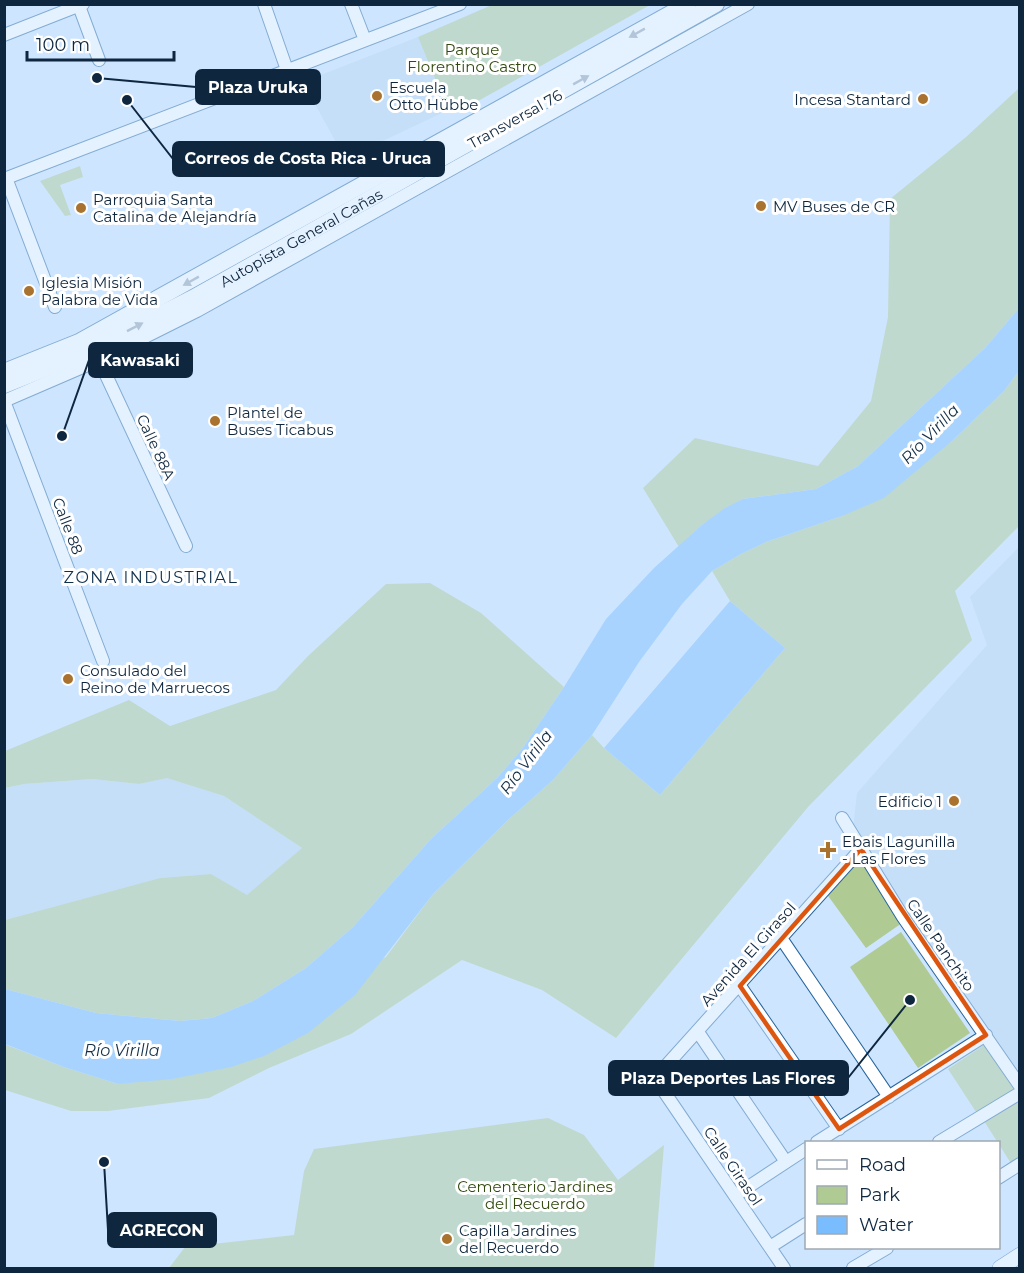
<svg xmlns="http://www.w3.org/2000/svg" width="1024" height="1273" viewBox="0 0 1024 1273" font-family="Montserrat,sans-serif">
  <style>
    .built { fill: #bcd7f2 }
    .green { fill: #afca92 }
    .water { fill: #7abdfe }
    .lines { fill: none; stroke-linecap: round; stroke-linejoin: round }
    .minor-casing { stroke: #28669d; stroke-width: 14 }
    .major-casing { stroke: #28669d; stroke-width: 16 }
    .highway-casing { stroke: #28669d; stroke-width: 18 }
    .minor { stroke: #fff; stroke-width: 12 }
    .major { stroke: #fff; stroke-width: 15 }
    .highway { stroke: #fff; stroke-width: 16 }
    .oneway { fill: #939ea9 }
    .marked { fill: none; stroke: #dd560f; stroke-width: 4.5; stroke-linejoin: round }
    .poi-dot { fill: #a9722e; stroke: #fff; stroke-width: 2 }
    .labels { text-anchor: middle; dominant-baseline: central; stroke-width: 6; stroke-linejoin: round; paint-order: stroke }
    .park-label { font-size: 15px; fill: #32490e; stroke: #fff }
    .poi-label { font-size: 15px; fill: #0e273f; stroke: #fff; text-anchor: start }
    .street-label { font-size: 15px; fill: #0e273f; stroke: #fff }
    .water-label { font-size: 16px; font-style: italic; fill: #122e47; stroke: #fff }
    .neighbourhood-label { font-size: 16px; letter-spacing: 1.5px; fill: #0f304d; stroke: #fff }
    .leader { fill: none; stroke: #0e273f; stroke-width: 2 }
    .callout-dot { fill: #0e273f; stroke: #fff; stroke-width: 2 }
    .callout { fill: #0e273f; stroke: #0e273f; stroke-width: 2 }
    .callout-label { font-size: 16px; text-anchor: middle; font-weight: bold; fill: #fff }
  </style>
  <rect width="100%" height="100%" fill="#cde5ff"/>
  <path class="built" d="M 418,37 L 448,110 L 345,159 L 303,82 Z
    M 1019,547 L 1019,1076 L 911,923 L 853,828 L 857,793 L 987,645 L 970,597 Z
    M 167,777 L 224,796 L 302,848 L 247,896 L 211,874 L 160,878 L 5,920 L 5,788 L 24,784 L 92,779 L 139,784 Z"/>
  <path class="green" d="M 494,4 L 650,4 L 650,5 L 478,101 L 448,110 L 418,37 Z
    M 1019,88 L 1019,308 L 985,348 L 858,466 L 816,489 L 743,499 L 703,524 L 679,547 L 643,488 L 695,438 L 818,466 L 871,401 L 888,317 L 890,199 L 966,137 Z
    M 80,166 L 83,177 L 60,185 L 71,215 L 65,216 L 40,181 Z
    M 1019,371 L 1019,526 L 955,591 L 972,640 L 808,807 L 616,1038 L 542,990 L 462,960 L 351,1034 L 269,1068 L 209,1098 L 108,1111 L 71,1111 L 5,1090 L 4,1044 L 64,1067 L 118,1084 L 386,957 L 433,894 L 509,819 L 553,780 L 592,735 L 604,748 L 660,795 L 785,648 L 730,601 L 712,571 L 741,554 L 766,542 L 842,516 L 952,441 L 1004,391 Z
    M 430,583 L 481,613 L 564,687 L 522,749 L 497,778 L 431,839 L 353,927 L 306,968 L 253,1001 L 212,1018 L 180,1021 L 96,1013 L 5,989 L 5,920 L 160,878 L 211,874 L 247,895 L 302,848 L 224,796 L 167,778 L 139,784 L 92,779 L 24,784 L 5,788 L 5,751 L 129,700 L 170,726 L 276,690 L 308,656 L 386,584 Z
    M 857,861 L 862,862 L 902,923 L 866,948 L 826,893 Z
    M 901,932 L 970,1033 L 918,1068 L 850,967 Z
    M 987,1043 L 1017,1090 L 978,1115 L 948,1069 Z
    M 1019,1098 L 1019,1164 L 1014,1168 L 984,1121 Z
    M 548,1118 L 584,1135 L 618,1180 L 664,1145 L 654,1268 L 169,1268 L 185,1247 L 294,1235 L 304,1171 L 314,1149 Z"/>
  <path class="water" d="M 1019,308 L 1019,371 L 1004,391 L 952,441 L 884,498 L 842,516 L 766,542 L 741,554 L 712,571 L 682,604 L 639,662 L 592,735 L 553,780 L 509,819 L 433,894 L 355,995 L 308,1033 L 264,1056 L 231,1067 L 172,1079 L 118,1084 L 64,1067 L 5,1044 L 5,989 L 96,1013 L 180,1021 L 212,1018 L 253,1001 L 306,968 L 353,927 L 431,839 L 497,778 L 522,749 L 564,687 L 606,619 L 654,568 L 703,524 L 725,508 L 743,499 L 816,489 L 858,466 L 985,348 Z
    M 730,601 L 785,648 L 660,795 L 604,748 Z"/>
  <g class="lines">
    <g class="minor-casing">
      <path id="minor" d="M 264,4 L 287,70
        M 351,4 L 365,40
        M 79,6 L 99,60
        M 4,35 L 83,4
        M 6,178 L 55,307
        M 4,179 L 460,4
        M 99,360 L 186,546
        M 4,401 L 99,360 L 197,311 L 748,4
        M 4,401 L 103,661
        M 842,818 L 903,917 L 1020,1086
        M 781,938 L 889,1097
        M 740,986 L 839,1129
        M 698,1032 L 786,1162
        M 817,1142 L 986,1035
        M 939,1142 L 1020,1093
        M 998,1178 L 1020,1164
        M 736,1195 L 806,1149
        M 770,1247 L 806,1224
        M 784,1268 L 663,1090 L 660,1080 L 664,1068 L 861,849
        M 853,1268 L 887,1248"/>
    </g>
    <g class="major-casing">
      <path id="major" d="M 1000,1268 L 1020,1255"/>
    </g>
    <g class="highway-casing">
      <g id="highway">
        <path d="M 4,372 L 79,342 L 688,4"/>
        <path id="s1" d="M 4,385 L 84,353 L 193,298 L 716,4"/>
      </g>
    </g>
    <use href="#minor" class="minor"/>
    <use href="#major" class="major"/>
    <use href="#highway" class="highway"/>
  </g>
  <defs><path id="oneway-solid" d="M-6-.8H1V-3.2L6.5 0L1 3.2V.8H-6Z" transform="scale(1.5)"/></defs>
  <g class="oneway">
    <use href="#oneway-solid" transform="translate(637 33) rotate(151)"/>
    <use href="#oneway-solid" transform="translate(581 80) rotate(-29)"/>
    <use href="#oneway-solid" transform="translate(191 281) rotate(151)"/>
    <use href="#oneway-solid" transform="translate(135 327) rotate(-27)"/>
  </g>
  <path d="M0 0H1024V1273H0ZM 861,849 L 986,1035 L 839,1129 L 740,986 Z" fill="#cde5ff" fill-opacity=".55" fill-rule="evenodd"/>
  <path class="marked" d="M 861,849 L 986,1035 L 839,1129 L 740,986 Z"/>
  <g class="poi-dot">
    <circle cx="377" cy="96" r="6"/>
    <circle cx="923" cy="99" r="6"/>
    <circle cx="761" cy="206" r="6"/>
    <circle cx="81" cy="208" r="6"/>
    <circle cx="29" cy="291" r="6"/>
    <circle cx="215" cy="421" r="6"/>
    <circle cx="68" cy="679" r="6"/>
    <circle cx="954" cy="801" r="6"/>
    <path d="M825 841h6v6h6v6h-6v6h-6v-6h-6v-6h6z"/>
    <circle cx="447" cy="1239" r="6"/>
  </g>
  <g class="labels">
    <g class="park-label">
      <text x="472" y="49">Parque<tspan x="472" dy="17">Florentino Castro</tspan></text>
      <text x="535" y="1186">Cementerio Jardines<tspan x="535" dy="17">del Recuerdo</tspan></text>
    </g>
    <g class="poi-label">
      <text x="389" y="87">Escuela<tspan x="389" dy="17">Otto Hübbe</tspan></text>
      <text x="911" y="99" text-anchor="end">Incesa Stantard</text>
      <text x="93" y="199">Parroquia Santa<tspan x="93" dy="17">Catalina de Alejandría</tspan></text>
      <text x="773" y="206">MV Buses de CR</text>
      <text x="41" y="282">Iglesia Misión<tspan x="41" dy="17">Palabra de Vida</tspan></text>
      <text x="227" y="412">Plantel de<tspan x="227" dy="17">Buses Ticabus</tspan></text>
      <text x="80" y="670">Consulado del<tspan x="80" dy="17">Reino de Marruecos</tspan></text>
      <text x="942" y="801" text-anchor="end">Edificio 1</text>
      <text x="842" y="841">Ebais Lagunilla<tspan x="842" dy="17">- Las Flores</tspan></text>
      <text x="459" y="1230">Capilla Jardines<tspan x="459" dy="17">del Recuerdo</tspan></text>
    </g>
    <g class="street-label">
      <text transform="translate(515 119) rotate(-29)">Transversal 76</text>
      <text stroke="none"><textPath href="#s1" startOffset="332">Autopista General Cañas</textPath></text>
      <text transform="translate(156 447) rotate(65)">Calle 88A</text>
      <text transform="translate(68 526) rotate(69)">Calle 88</text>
      <text transform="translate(941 945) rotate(56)">Calle Panchito</text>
      <text transform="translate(748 954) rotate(-48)">Avenida El Girasol</text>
      <text transform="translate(733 1166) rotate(56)">Calle Girasol</text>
    </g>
    <g class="water-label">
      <text transform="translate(930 434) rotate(-46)">Río Virilla</text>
      <text transform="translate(526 762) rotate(-53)">Río Virilla</text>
      <text x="122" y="1050">Río Virilla</text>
    </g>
    <g class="neighbourhood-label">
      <text x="151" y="577">ZONA INDUSTRIAL</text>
    </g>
  </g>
  <path class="leader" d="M97 78L196 87M127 100L173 159M62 436L89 360M910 1000L848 1078M104 1162L108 1230"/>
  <g class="callout-dot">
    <circle cx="97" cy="78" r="6"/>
    <circle cx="127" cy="100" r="6"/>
    <circle cx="62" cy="436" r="6"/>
    <circle cx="910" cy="1000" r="6"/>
    <circle cx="104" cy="1162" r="6"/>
  </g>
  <g class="callout">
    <rect x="196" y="70" width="124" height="34" rx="6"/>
    <rect x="173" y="142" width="271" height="34" rx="6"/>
    <rect x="89" y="343" width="103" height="34" rx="6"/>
    <rect x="609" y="1061" width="239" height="34" rx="6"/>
    <rect x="108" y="1213" width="108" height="34" rx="6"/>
  </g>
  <g class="callout-label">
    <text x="258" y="93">Plaza Uruka</text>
    <text x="308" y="164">Correos de Costa Rica - Uruca</text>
    <text x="140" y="366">Kawasaki</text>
    <text x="728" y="1084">Plaza Deportes Las Flores</text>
    <text x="162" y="1236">AGRECON</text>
  </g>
  <rect width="1024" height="1273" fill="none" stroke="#0e273f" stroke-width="12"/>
  <rect x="805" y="1141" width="195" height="108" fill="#ffffff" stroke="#9fa9b2" stroke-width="1.5"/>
  <rect x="817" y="1160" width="30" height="9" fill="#ffffff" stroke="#9fa9b2" stroke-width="1.5"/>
  <text x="859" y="1171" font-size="18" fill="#0e273f">Road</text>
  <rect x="817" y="1186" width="30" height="18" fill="#afca92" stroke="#9fa9b2" stroke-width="1.5"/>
  <text x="859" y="1201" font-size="18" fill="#0e273f">Park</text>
  <rect x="817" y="1216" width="30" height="18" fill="#7abdfe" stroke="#9fa9b2" stroke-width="1.5"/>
  <text x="859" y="1231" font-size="18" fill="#0e273f">Water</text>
  <path d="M27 51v9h147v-9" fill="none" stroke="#0e273f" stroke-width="3"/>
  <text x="36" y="51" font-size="18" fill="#0e273f" stroke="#ffffff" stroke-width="4.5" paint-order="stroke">100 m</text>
</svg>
